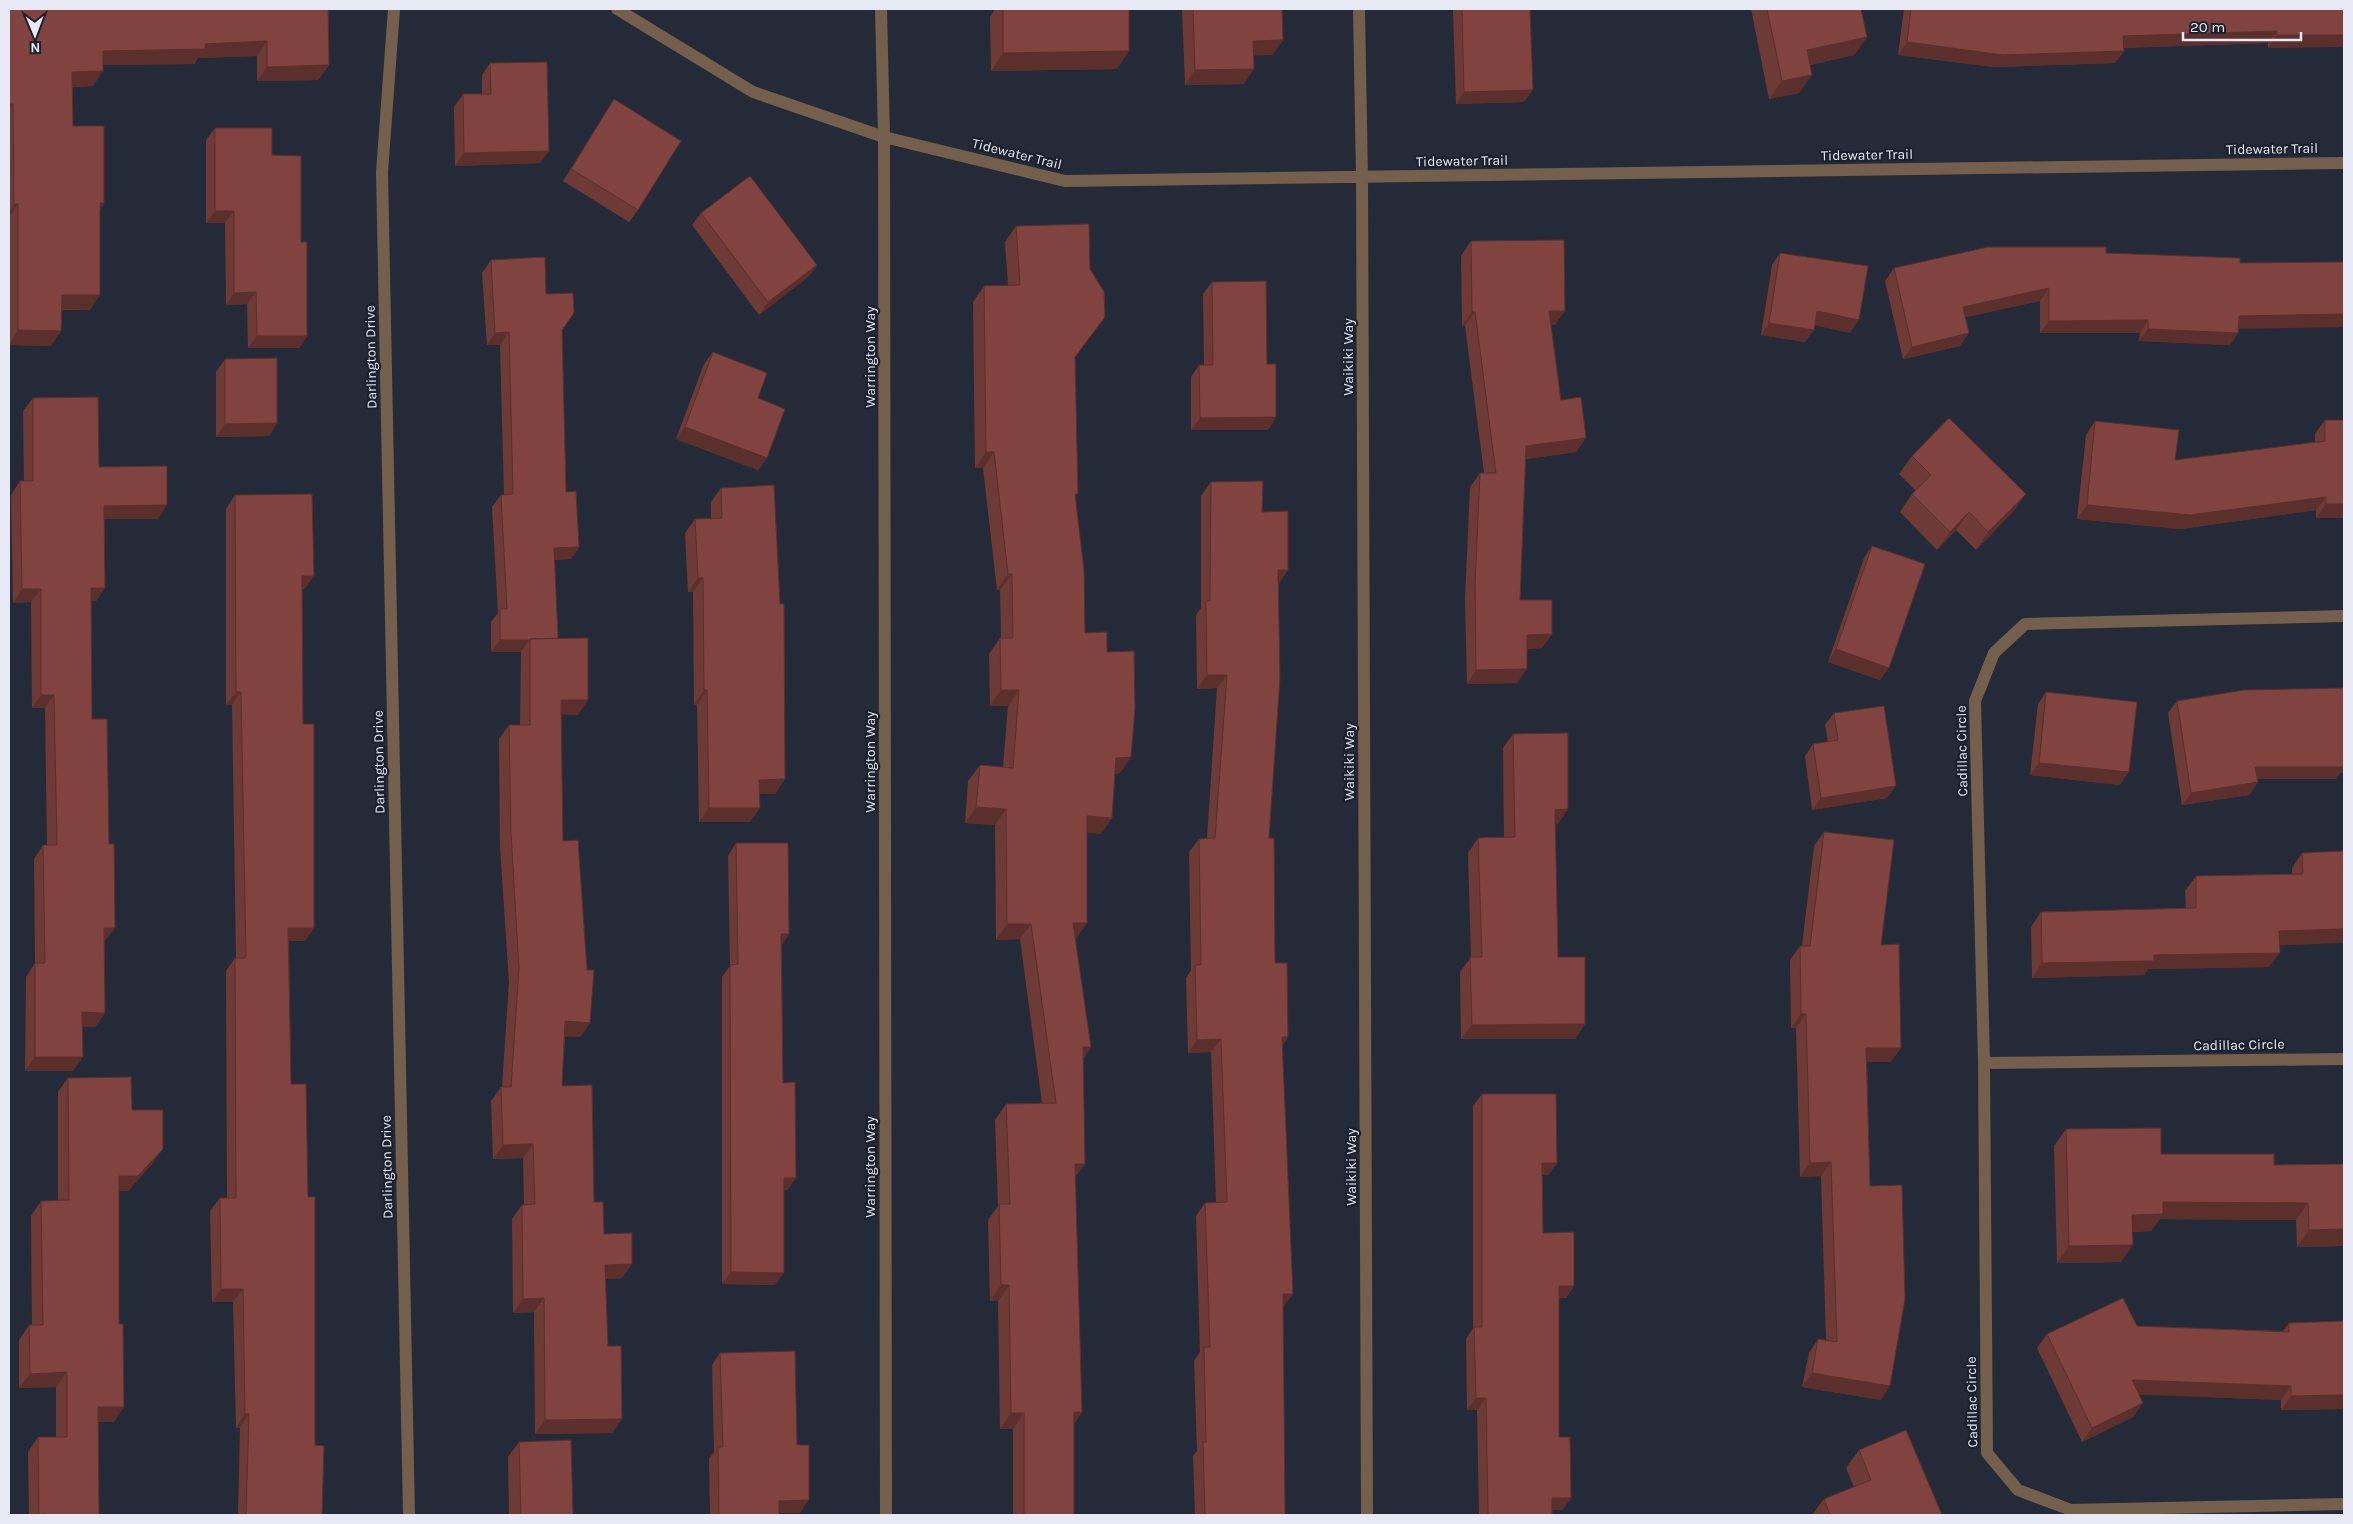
<svg xmlns="http://www.w3.org/2000/svg" width="2353" height="1524" viewBox="0 0 2353 1524" font-family="Karla,sans-serif">
  <style>
    .lines { fill: none; stroke-linecap: round; stroke-linejoin: round }
    .street { stroke: #735f4c; stroke-width: 12 }
    .wall { fill: #6e3a36 }
    .shaded-wall { fill: #5a2f2c }
    .building { fill: #80433f; stroke: #5a2f2c }
    .labels { text-anchor: middle; dominant-baseline: central; stroke-width: 4.5; stroke-linejoin: round; paint-order: stroke }
    .street-label { font-size: 14px; fill: #e7eaf4; stroke: #1c212f }
  </style>
  <rect width="100%" height="100%" fill="#252a39"/>
  <g class="lines">
    <path class="street" d="M 394,9 L 382,172 L 409,1515
      M 617,9 L 753,92 L 884,137 L 1065,181 L 2344,163
      M 881,9 L 884,137 L 886,1515
      M 1359,9 L 1362,178 L 1367,1515
      M 2344,616 L 2025,624 L 1994,653 L 1975,701 L 1984,1063 L 1987,1453 L 2018,1490 L 2071,1510 L 2344,1504
      M 1984,1063 L 2344,1059"/>
  </g>
  <path class="wall" d="M 9,9 L 328,9 L 329,65 L 318,80 L 257,81 L 257,56 L 198,58 L 194,64 L 103,65 L 93,86 L 72,87 L 73,126 L 104,203 L 100,210 L 90,310 L 61,310 L 51,346 L 9,345 Z
    M 995,9 L 1129,9 L 1129,51 L 1117,69 L 991,71 L 990,17 Z
    M 1182,9 L 1282,9 L 1283,40 L 1272,55 L 1253,55 L 1244,84 L 1185,85 Z
    M 1454,9 L 1530,9 L 1524,102 L 1456,104 L 1453,10 Z
    M 1751,9 L 1861,9 L 1867,37 L 1854,55 L 1810,65 L 1799,93 L 1769,99 Z
    M 1904,9 L 2344,9 L 2268,48 L 2268,43 L 2123,48 L 2124,51 L 2115,63 L 1994,67 L 1898,55 Z
    M 490,63 L 549,151 L 540,163 L 455,166 L 454,107 L 463,94 L 482,94 L 482,75 Z
    M 614,99 L 638,210 L 629,222 L 563,181 L 606,112 Z
    M 215,128 L 272,155 L 301,242 L 307,336 L 299,348 L 248,348 L 247,304 L 226,305 L 225,223 L 206,223 L 206,140 Z
    M 701,213 L 817,265 L 808,277 L 759,315 L 692,225 Z
    M 1016,226 L 1075,358 L 1075,497 L 1085,633 L 1107,652 L 1120,773 L 1115,774 L 1101,834 L 1087,832 L 1075,939 L 1091,1047 L 1083,1059 L 1075,1177 L 1082,1412 L 1074,1424 L 1074,1515 L 1013,1515 L 1013,1429 L 1000,1429 L 998,1301 L 990,1301 L 988,1220 L 998,1206 L 995,1120 L 1006,1104 L 1042,1103 L 1020,939 L 996,940 L 995,825 L 965,823 L 968,781 L 980,765 L 1003,767 L 1008,706 L 990,706 L 989,654 L 1000,638 L 1001,638 L 1000,590 L 997,590 L 983,468 L 975,468 L 973,302 L 984,286 L 1008,285 L 1005,242 Z
    M 1471,241 L 1555,325 L 1551,325 L 1561,400 L 1586,438 L 1576,452 L 1526,459 L 1520,600 L 1552,634 L 1542,648 L 1527,649 L 1517,683 L 1467,684 L 1465,599 L 1470,487 L 1480,473 L 1484,473 L 1465,326 L 1462,326 L 1461,256 Z
    M 1780,253 L 1850,333 L 1815,325 L 1805,342 L 1761,335 L 1772,265 Z
    M 2106,253 L 2240,263 L 2344,262 L 2344,327 L 2238,328 L 2238,333 L 2230,345 L 2139,341 L 2140,333 L 2040,333 L 2040,301 L 1965,317 L 1960,346 L 1903,359 L 1885,281 L 1894,268 Z
    M 491,260 L 546,294 L 562,330 L 566,492 L 579,547 L 571,559 L 554,560 L 558,638 L 578,715 L 561,714 L 563,841 L 590,1023 L 580,1037 L 565,1036 L 562,1086 L 594,1202 L 604,1234 L 622,1278 L 605,1279 L 608,1346 L 622,1419 L 612,1433 L 535,1434 L 534,1312 L 513,1313 L 512,1219 L 522,1205 L 524,1205 L 523,1158 L 493,1159 L 491,1101 L 501,1087 L 502,1087 L 509,983 L 500,847 L 499,739 L 509,725 L 520,725 L 521,652 L 491,652 L 491,622 L 498,613 L 492,507 L 501,495 L 504,495 L 500,345 L 487,345 L 482,273 Z
    M 1212,282 L 1267,364 L 1276,417 L 1268,430 L 1191,430 L 1191,377 L 1199,365 L 1204,365 L 1203,294 Z
    M 713,352 L 758,398 L 767,458 L 758,470 L 676,439 L 704,364 Z
    M 225,359 L 277,423 L 269,436 L 216,437 L 216,372 Z
    M 33,398 L 99,467 L 158,519 L 104,519 L 105,588 L 96,601 L 91,601 L 92,719 L 105,941 L 104,941 L 105,1013 L 95,1027 L 82,1026 L 73,1071 L 25,1071 L 26,977 L 35,963 L 34,859 L 43,845 L 47,845 L 45,708 L 32,708 L 31,602 L 13,603 L 11,495 L 20,481 L 24,481 L 23,411 Z
    M 2325,420 L 2344,518 L 2316,518 L 2316,510 L 2180,529 L 2077,519 L 2086,435 L 2095,421 L 2175,460 L 2315,442 L 2315,434 Z
    M 1912,456 L 2013,512 L 1976,550 L 1956,530 L 1937,550 L 1900,512 L 1912,494 L 1916,491 L 1899,474 Z
    M 1211,482 L 1262,512 L 1279,584 L 1269,838 L 1275,963 L 1288,1037 L 1282,1046 L 1283,1307 L 1285,1515 L 1195,1515 L 1193,1456 L 1197,1451 L 1194,1361 L 1200,1352 L 1196,1216 L 1205,1203 L 1216,1202 L 1211,1052 L 1188,1053 L 1186,978 L 1191,970 L 1189,852 L 1199,839 L 1207,838 L 1217,688 L 1197,689 L 1196,615 L 1201,608 L 1201,496 Z
    M 721,488 L 785,779 L 775,794 L 759,794 L 750,822 L 699,822 L 697,705 L 694,705 L 693,592 L 688,592 L 685,533 L 695,519 L 711,518 L 711,502 Z
    M 235,495 L 305,589 L 302,589 L 303,724 L 314,928 L 305,941 L 289,941 L 291,1084 L 308,1197 L 315,1445 L 322,1515 L 238,1515 L 240,1428 L 236,1428 L 233,1302 L 212,1302 L 210,1211 L 220,1198 L 227,1198 L 226,971 L 235,958 L 236,958 L 232,705 L 226,705 L 226,509 Z
    M 1872,546 L 1880,680 L 1828,662 L 1864,558 Z
    M 2046,692 L 2120,785 L 2030,775 L 2038,704 Z
    M 2177,701 L 2340,773 L 2336,779 L 2257,779 L 2258,782 L 2249,795 L 2182,805 L 2168,713 Z
    M 1834,713 L 1887,798 L 1812,810 L 1805,756 L 1813,744 L 1828,742 L 1825,725 Z
    M 1513,734 L 1558,824 L 1555,824 L 1558,957 L 1585,1024 L 1575,1039 L 1461,1039 L 1460,972 L 1471,957 L 1468,853 L 1478,838 L 1504,837 L 1503,748 Z
    M 1824,832 L 1881,945 L 1891,1062 L 1867,1062 L 1870,1186 L 1881,1400 L 1802,1387 L 1809,1353 L 1818,1339 L 1826,1340 L 1821,1176 L 1800,1177 L 1796,1028 L 1791,1028 L 1790,960 L 1800,946 L 1802,946 L 1814,846 Z
    M 736,843 L 789,934 L 782,945 L 783,1083 L 796,1178 L 787,1190 L 784,1190 L 775,1285 L 722,1284 L 722,977 L 730,966 L 728,856 Z
    M 2344,851 L 2280,945 L 2269,967 L 2148,969 L 2144,975 L 2032,978 L 2031,927 L 2041,912 L 2186,908 L 2185,891 L 2196,876 L 2292,874 L 2292,868 L 2302,853 Z
    M 68,1078 L 132,1110 L 152,1164 L 128,1191 L 119,1191 L 114,1422 L 98,1422 L 99,1515 L 29,1515 L 28,1452 L 38,1437 L 56,1437 L 56,1387 L 19,1388 L 19,1340 L 29,1325 L 32,1325 L 31,1216 L 41,1201 L 58,1201 L 58,1092 Z
    M 1482,1094 L 1557,1163 L 1548,1175 L 1542,1175 L 1543,1233 L 1574,1286 L 1566,1298 L 1559,1298 L 1559,1437 L 1571,1498 L 1562,1510 L 1552,1510 L 1552,1515 L 1479,1515 L 1477,1410 L 1467,1410 L 1466,1339 L 1473,1328 L 1473,1106 Z
    M 2066,1129 L 2161,1154 L 2274,1165 L 2344,1164 L 2344,1246 L 2297,1247 L 2296,1220 L 2160,1219 L 2151,1231 L 2132,1232 L 2121,1262 L 2057,1263 L 2054,1146 Z
    M 2344,1321 L 2344,1409 L 2281,1410 L 2281,1400 L 2138,1394 L 2133,1417 L 2082,1442 L 2037,1348 L 2047,1334 L 2137,1326 L 2283,1331 L 2289,1323 Z
    M 720,1353 L 797,1445 L 800,1513 L 779,1513 L 779,1515 L 710,1515 L 709,1459 L 714,1452 L 712,1365 Z
    M 519,1442 L 573,1515 L 509,1515 L 508,1457 Z
    M 1859,1450 L 1942,1515 L 1812,1515 L 1824,1499 L 1854,1487 L 1846,1468 Z"/>
  <path class="shaded-wall" d="M 2277,31 L 2268,43 L 2115,48 L 2123,36 Z
    M 2277,35 L 2344,35 L 2344,47 L 2268,48 Z
    M 1867,37 L 1854,55 L 1794,68 L 1807,50 Z
    M 1283,40 L 1272,55 L 1242,56 L 1253,41 Z
    M 267,41 L 257,56 L 198,58 L 194,64 L 92,65 L 103,51 L 205,44 Z
    M 1907,42 L 2124,51 L 2115,63 L 1994,67 L 1898,55 Z
    M 1129,51 L 1117,69 L 991,71 L 1003,53 Z
    M 329,65 L 318,80 L 257,81 L 267,67 Z
    M 1254,69 L 1244,84 L 1185,85 L 1195,70 Z
    M 103,71 L 93,86 L 62,87 L 72,72 Z
    M 1812,75 L 1799,93 L 1769,99 L 1782,81 Z
    M 1533,90 L 1524,102 L 1456,104 L 1464,92 Z
    M 9,104 L 13,104 L 9,110 Z
    M 549,151 L 540,163 L 455,166 L 464,153 Z
    M 100,203 L 104,203 L 94,218 Z
    M 14,204 L 18,204 L 9,217 L 9,212 Z
    M 215,211 L 234,211 L 225,223 L 206,223 Z
    M 817,265 L 808,277 L 759,315 L 768,302 Z
    M 2049,288 L 2040,301 L 1954,320 L 1963,307 Z
    M 256,292 L 247,304 L 226,305 L 234,293 Z
    M 62,295 L 100,295 L 90,310 L 51,309 Z
    M 1549,311 L 1565,311 L 1555,325 L 1539,326 Z
    M 1817,311 L 1859,320 L 1850,333 L 1809,324 Z
    M 1472,312 L 1475,312 L 1465,326 L 1462,326 Z
    M 2344,314 L 2344,327 L 2230,329 L 2239,316 Z
    M 2148,320 L 2140,333 L 2040,333 L 2049,321 Z
    M 1769,323 L 1814,330 L 1805,342 L 1761,335 Z
    M 2148,329 L 2238,333 L 2230,345 L 2139,341 Z
    M 18,330 L 61,331 L 51,346 L 9,345 Z
    M 509,332 L 500,345 L 487,345 L 495,333 Z
    M 1969,333 L 1960,346 L 1903,359 L 1912,347 Z
    M 257,336 L 307,336 L 299,348 L 248,348 Z
    M 1276,417 L 1268,430 L 1191,430 L 1200,418 Z
    M 277,423 L 269,436 L 216,437 L 225,424 Z
    M 685,427 L 767,458 L 758,470 L 676,439 Z
    M 1586,438 L 1576,452 L 1516,460 L 1526,446 Z
    M 986,452 L 994,452 L 983,468 L 975,468 Z
    M 2026,494 L 2013,512 L 1976,550 L 1988,532 Z
    M 2326,497 L 2316,510 L 2180,529 L 2077,519 L 2087,505 Z
    M 2326,504 L 2344,504 L 2344,518 L 2316,518 Z
    M 167,505 L 158,519 L 94,519 L 104,506 Z
    M 1969,512 L 1956,530 L 1937,550 L 1950,532 Z
    M 579,547 L 571,559 L 545,560 L 554,548 Z
    M 1278,570 L 1288,570 L 1279,584 Z
    M 1008,574 L 1012,574 L 1000,590 L 997,590 Z
    M 302,576 L 314,576 L 305,589 L 293,589 Z
    M 698,578 L 703,578 L 693,592 L 688,592 Z
    M 91,588 L 105,588 L 96,601 L 82,602 Z
    M 22,589 L 41,589 L 31,602 L 13,603 Z
    M 1552,634 L 1542,648 L 1517,649 L 1527,635 Z
    M 500,640 L 529,640 L 521,652 L 491,652 Z
    M 1836,649 L 1889,668 L 1880,680 L 1828,662 Z
    M 1527,669 L 1517,683 L 1467,684 L 1476,670 Z
    M 1207,675 L 1227,675 L 1217,688 L 1197,689 Z
    M 704,690 L 707,690 L 697,705 L 694,705 Z
    M 1001,690 L 1019,690 L 1008,706 L 990,706 Z
    M 236,692 L 241,692 L 232,705 L 226,705 Z
    M 41,695 L 54,695 L 45,708 L 32,708 Z
    M 561,700 L 588,700 L 578,715 L 551,714 Z
    M 1131,757 L 1120,773 L 1105,774 L 1116,758 Z
    M 2344,761 L 2344,773 L 2340,773 L 2336,779 L 2247,779 L 2255,767 Z
    M 2039,763 L 2129,772 L 2120,785 L 2030,775 Z
    M 785,779 L 775,794 L 749,794 L 759,780 Z
    M 2258,782 L 2249,795 L 2182,805 L 2191,793 Z
    M 1896,786 L 1887,798 L 1812,810 L 1821,798 Z
    M 976,807 L 1006,809 L 995,825 L 965,823 Z
    M 709,808 L 760,808 L 750,822 L 699,822 Z
    M 1568,809 L 1558,824 L 1545,824 L 1555,810 Z
    M 1087,816 L 1112,818 L 1101,834 L 1076,832 Z
    M 1073,923 L 1087,923 L 1076,939 L 1062,939 Z
    M 1007,924 L 1031,924 L 1020,939 L 996,940 Z
    M 104,928 L 115,928 L 105,941 L 95,941 Z
    M 288,928 L 314,928 L 305,941 L 279,941 Z
    M 2344,929 L 2344,943 L 2269,946 L 2279,931 Z
    M 781,934 L 789,934 L 781,946 Z
    M 2280,953 L 2269,967 L 2148,969 L 2144,975 L 2032,978 L 2042,963 L 2154,955 Z
    M 82,1012 L 105,1013 L 95,1027 L 73,1026 Z
    M 1801,1014 L 1806,1014 L 1796,1028 L 1791,1028 Z
    M 565,1021 L 590,1023 L 580,1037 L 555,1036 Z
    M 1585,1024 L 1575,1039 L 1461,1039 L 1472,1025 Z
    M 1282,1037 L 1288,1037 L 1279,1050 Z
    M 1221,1039 L 1211,1052 L 1188,1053 L 1197,1040 Z
    M 1083,1047 L 1091,1047 L 1080,1063 Z
    M 1866,1048 L 1901,1048 L 1891,1062 L 1857,1062 Z
    M 35,1057 L 83,1057 L 73,1071 L 25,1071 Z
    M 533,1144 L 523,1158 L 493,1159 L 503,1145 Z
    M 163,1149 L 152,1164 L 128,1191 L 108,1191 L 119,1176 Z
    M 1831,1162 L 1821,1176 L 1800,1177 L 1810,1163 Z
    M 1542,1163 L 1557,1163 L 1548,1175 L 1533,1175 Z
    M 1075,1164 L 1085,1164 L 1074,1179 Z
    M 784,1178 L 796,1178 L 787,1190 L 775,1190 Z
    M 2163,1202 L 2308,1203 L 2296,1220 L 2160,1219 L 2151,1231 L 2120,1232 L 2132,1215 Z
    M 2344,1229 L 2344,1246 L 2297,1247 L 2309,1230 Z
    M 2133,1245 L 2121,1262 L 2057,1263 L 2069,1246 Z
    M 632,1264 L 622,1278 L 595,1280 L 605,1265 Z
    M 731,1272 L 784,1273 L 775,1285 L 722,1284 Z
    M 1001,1285 L 1009,1285 L 998,1301 L 990,1301 Z
    M 1559,1286 L 1574,1286 L 1566,1298 L 1550,1298 Z
    M 221,1289 L 243,1289 L 233,1302 L 212,1302 Z
    M 1283,1294 L 1293,1294 L 1283,1307 Z
    M 544,1298 L 534,1312 L 513,1313 L 523,1299 Z
    M 67,1372 L 56,1387 L 19,1388 L 30,1374 Z
    M 1812,1373 L 1890,1386 L 1881,1400 L 1802,1387 Z
    M 2132,1380 L 2291,1386 L 2281,1400 L 2122,1394 Z
    M 2344,1395 L 2344,1409 L 2281,1410 L 2291,1396 Z
    M 1476,1398 L 1486,1398 L 1477,1410 L 1467,1410 Z
    M 2143,1403 L 2133,1417 L 2082,1442 L 2092,1428 Z
    M 98,1407 L 124,1407 L 114,1422 L 88,1422 Z
    M 1074,1412 L 1082,1412 L 1071,1428 Z
    M 1011,1413 L 1024,1413 L 1013,1429 L 1000,1429 Z
    M 245,1414 L 249,1414 L 240,1428 L 236,1428 Z
    M 622,1419 L 612,1433 L 535,1434 L 545,1420 Z
    M 1552,1498 L 1571,1498 L 1562,1510 L 1543,1510 Z
    M 809,1500 L 800,1513 L 770,1513 L 779,1501 Z"/>
  <path class="building" d="M 9,9 L 328,9 L 329,65 L 267,67 L 267,41 L 205,44 L 205,49 L 103,51 L 103,71 L 72,72 L 73,126 L 104,126 L 104,203 L 100,203 L 100,295 L 62,295 L 61,331 L 18,330 L 18,204 L 14,204 L 13,104 L 9,104 Z
    M 1003,9 L 1129,9 L 1129,51 L 1003,53 Z
    M 1193,9 L 1282,9 L 1283,40 L 1253,41 L 1254,69 L 1195,70 Z
    M 1462,9 L 1530,9 L 1533,90 L 1464,92 Z
    M 1767,9 L 1861,9 L 1867,37 L 1807,50 L 1812,75 L 1782,81 Z
    M 1911,9 L 2344,9 L 2344,35 L 2277,35 L 2277,31 L 2123,36 L 2124,51 L 2003,55 L 1907,42 Z
    M 547,62 L 549,151 L 464,153 L 463,94 L 491,94 L 490,63 Z
    M 614,99 L 681,141 L 638,210 L 571,169 Z
    M 215,128 L 272,128 L 272,155 L 301,156 L 301,242 L 307,242 L 307,336 L 257,336 L 256,292 L 234,293 L 234,211 L 215,211 Z
    M 750,176 L 817,265 L 768,302 L 701,213 Z
    M 1089,224 L 1090,269 L 1104,292 L 1105,317 L 1075,357 L 1078,494 L 1075,494 L 1084,570 L 1085,633 L 1107,632 L 1107,652 L 1134,651 L 1135,708 L 1131,757 L 1116,758 L 1112,818 L 1087,816 L 1087,923 L 1073,923 L 1091,1047 L 1083,1047 L 1085,1164 L 1075,1164 L 1082,1412 L 1074,1412 L 1074,1515 L 1024,1515 L 1024,1413 L 1011,1413 L 1009,1285 L 1001,1285 L 999,1204 L 1010,1204 L 1006,1104 L 1056,1103 L 1031,924 L 1007,924 L 1006,809 L 976,807 L 980,765 L 1013,768 L 1019,690 L 1001,690 L 1000,638 L 1013,638 L 1012,574 L 1008,574 L 994,452 L 986,452 L 984,286 L 1020,285 L 1016,226 Z
    M 1564,240 L 1565,311 L 1549,311 L 1561,400 L 1581,397 L 1586,438 L 1526,446 L 1520,600 L 1552,600 L 1552,634 L 1527,635 L 1527,669 L 1476,670 L 1475,585 L 1480,473 L 1496,473 L 1475,312 L 1472,312 L 1471,241 Z
    M 1988,247 L 2106,247 L 2106,253 L 2240,258 L 2240,263 L 2344,262 L 2344,314 L 2239,316 L 2238,333 L 2148,329 L 2148,320 L 2049,321 L 2049,288 L 1963,307 L 1969,333 L 1912,347 L 1894,268 Z
    M 1780,253 L 1868,266 L 1859,320 L 1817,311 L 1814,330 L 1769,323 Z
    M 545,257 L 546,294 L 573,293 L 574,313 L 562,330 L 566,492 L 576,491 L 579,547 L 554,548 L 558,638 L 530,639 L 529,640 L 500,640 L 500,609 L 507,609 L 501,495 L 513,494 L 509,332 L 495,333 L 491,260 Z
    M 1266,281 L 1267,364 L 1276,364 L 1276,417 L 1200,418 L 1199,365 L 1213,365 L 1212,282 Z
    M 713,352 L 767,373 L 758,398 L 785,409 L 767,458 L 685,427 Z
    M 277,358 L 277,423 L 225,424 L 225,359 Z
    M 98,397 L 99,467 L 167,466 L 167,505 L 104,506 L 105,588 L 91,588 L 92,719 L 107,719 L 109,844 L 114,844 L 115,928 L 104,928 L 105,1013 L 82,1012 L 83,1057 L 35,1057 L 35,963 L 45,963 L 43,845 L 57,845 L 54,695 L 41,695 L 41,589 L 22,589 L 20,481 L 33,481 L 33,398 Z
    M 1949,418 L 2026,494 L 1988,532 L 1969,512 L 1950,532 L 1912,494 L 1931,475 L 1912,456 Z
    M 2325,420 L 2344,420 L 2344,504 L 2326,504 L 2326,497 L 2190,515 L 2087,505 L 2095,421 L 2179,430 L 2175,460 L 2325,441 Z
    M 1263,481 L 1262,512 L 1288,511 L 1288,570 L 1278,570 L 1280,678 L 1269,838 L 1274,838 L 1275,963 L 1287,963 L 1288,1037 L 1282,1037 L 1293,1294 L 1283,1294 L 1285,1515 L 1205,1515 L 1203,1442 L 1206,1442 L 1204,1347 L 1210,1347 L 1205,1203 L 1227,1202 L 1221,1039 L 1197,1040 L 1195,965 L 1201,965 L 1199,839 L 1215,838 L 1227,675 L 1207,675 L 1206,601 L 1210,601 L 1211,482 Z
    M 774,485 L 780,604 L 784,604 L 785,779 L 759,780 L 760,808 L 709,808 L 707,690 L 704,690 L 703,578 L 698,578 L 695,519 L 722,518 L 721,488 Z
    M 312,494 L 314,576 L 302,576 L 303,724 L 314,724 L 314,928 L 288,928 L 291,1084 L 306,1084 L 308,1197 L 315,1197 L 315,1445 L 324,1446 L 322,1515 L 246,1515 L 249,1414 L 245,1414 L 243,1289 L 221,1289 L 220,1198 L 236,1198 L 235,958 L 246,958 L 241,692 L 236,692 L 235,495 Z
    M 1872,546 L 1925,564 L 1889,668 L 1836,649 Z
    M 588,638 L 588,700 L 561,700 L 563,841 L 578,840 L 587,970 L 594,970 L 590,1023 L 565,1021 L 562,1086 L 592,1085 L 594,1202 L 603,1202 L 604,1234 L 632,1233 L 632,1264 L 605,1265 L 608,1346 L 621,1346 L 622,1419 L 545,1420 L 544,1298 L 523,1299 L 522,1205 L 535,1204 L 533,1144 L 503,1145 L 501,1087 L 511,1087 L 519,969 L 511,833 L 509,725 L 530,725 L 530,639 Z
    M 2344,688 L 2344,767 L 2255,767 L 2258,782 L 2191,793 L 2177,701 L 2244,690 Z
    M 2046,692 L 2137,702 L 2129,772 L 2039,763 Z
    M 1884,706 L 1896,786 L 1821,798 L 1813,744 L 1838,740 L 1834,713 Z
    M 1568,733 L 1568,809 L 1555,810 L 1558,957 L 1585,957 L 1585,1024 L 1472,1025 L 1470,957 L 1482,957 L 1478,838 L 1515,837 L 1513,734 Z
    M 1824,832 L 1894,840 L 1881,945 L 1899,944 L 1901,1048 L 1866,1048 L 1870,1186 L 1902,1185 L 1905,1299 L 1890,1386 L 1812,1373 L 1818,1339 L 1837,1342 L 1831,1162 L 1810,1163 L 1806,1014 L 1801,1014 L 1800,946 L 1810,946 Z
    M 736,843 L 788,843 L 789,934 L 781,934 L 783,1083 L 795,1082 L 796,1178 L 784,1178 L 784,1273 L 731,1272 L 730,965 L 738,964 Z
    M 2344,851 L 2344,929 L 2279,931 L 2280,953 L 2154,955 L 2154,961 L 2042,963 L 2041,912 L 2196,908 L 2196,876 L 2303,874 L 2302,853 Z
    M 131,1077 L 132,1110 L 163,1110 L 163,1149 L 138,1176 L 119,1176 L 119,1324 L 123,1324 L 124,1407 L 98,1407 L 99,1515 L 45,1515 L 45,1514 L 39,1515 L 38,1437 L 67,1437 L 67,1372 L 30,1374 L 29,1325 L 43,1325 L 41,1201 L 69,1200 L 68,1078 Z
    M 1482,1094 L 1556,1094 L 1557,1163 L 1542,1163 L 1543,1233 L 1574,1232 L 1574,1286 L 1559,1286 L 1559,1437 L 1570,1437 L 1571,1498 L 1552,1498 L 1552,1515 L 1488,1515 L 1486,1398 L 1476,1398 L 1474,1327 L 1482,1327 Z
    M 2161,1128 L 2161,1154 L 2274,1154 L 2274,1165 L 2344,1164 L 2344,1229 L 2309,1230 L 2308,1203 L 2163,1202 L 2163,1214 L 2132,1215 L 2133,1245 L 2069,1246 L 2066,1129 Z
    M 2123,1298 L 2137,1326 L 2289,1332 L 2289,1323 L 2344,1321 L 2344,1395 L 2291,1396 L 2291,1386 L 2132,1380 L 2143,1403 L 2092,1428 L 2047,1334 Z
    M 795,1351 L 797,1445 L 809,1445 L 809,1500 L 779,1501 L 779,1515 L 719,1515 L 718,1447 L 723,1447 L 720,1353 Z
    M 1906,1430 L 1942,1515 L 1830,1515 L 1824,1499 L 1871,1480 L 1859,1450 Z
    M 571,1440 L 573,1515 L 521,1515 L 519,1442 Z"/>
  <g class="labels">
    <g class="street-label">
      <text transform="translate(2272 149) rotate(-1)">Tidewater Trail</text>
      <text transform="translate(1017 154) rotate(14)">Tidewater Trail</text>
      <text transform="translate(1867 155) rotate(-1)">Tidewater Trail</text>
      <text transform="translate(1462 161) rotate(-1)">Tidewater Trail</text>
      <text transform="translate(371 357) rotate(-91)">Darlington Drive</text>
      <text transform="translate(870 357) rotate(-90)">Warrington Way</text>
      <text transform="translate(1348 357) rotate(-90)">Waikiki Way</text>
      <text transform="translate(1962 751) rotate(-91)">Cadillac Circle</text>
      <text transform="translate(379 762) rotate(-91)">Darlington Drive</text>
      <text transform="translate(870 762) rotate(-90)">Warrington Way</text>
      <text transform="translate(1349 762) rotate(-90)">Waikiki Way</text>
      <text transform="translate(2239 1045) rotate(-1)">Cadillac Circle</text>
      <text transform="translate(387 1167) rotate(-91)">Darlington Drive</text>
      <text transform="translate(870 1167) rotate(-90)">Warrington Way</text>
      <text transform="translate(1351 1167) rotate(-90)">Waikiki Way</text>
      <text transform="translate(1972 1402) rotate(-91)">Cadillac Circle</text>
    </g>
  </g>
  <rect width="2353" height="1524" fill="none" stroke="#e7eaf4" stroke-width="20"/>
  <g transform="translate(35 35) rotate(179)" stroke="#1c212f" stroke-width="4" paint-order="stroke">
  <path d="M0-4L9 19L0 12L-9 19Z" fill="#e7eaf4"/>
  <text y="-8" font-size="14" font-weight="bold" text-anchor="middle" fill="#e7eaf4">N</text>
  </g>
  <path d="M2183 32v8h118v-8" fill="none" stroke="#e7eaf4" stroke-width="2.5"/>
  <text x="2190" y="32" font-size="15" fill="#e7eaf4" stroke="#1c212f" stroke-width="4" paint-order="stroke">20 m</text>
</svg>
